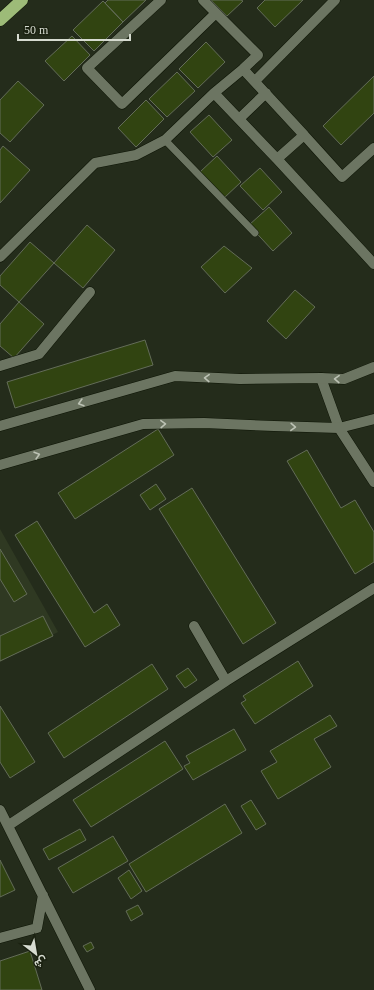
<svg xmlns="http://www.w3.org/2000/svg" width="374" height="990" viewBox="0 0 374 990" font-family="'Times New Roman',Vazirmatn,serif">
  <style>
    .built { fill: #2f3922 }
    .building { fill: #314411; stroke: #636c58 }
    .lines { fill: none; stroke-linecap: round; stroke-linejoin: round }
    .lane-casing { stroke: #0d1405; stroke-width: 8 }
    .street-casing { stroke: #0d1405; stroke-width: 11 }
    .secondary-casing { stroke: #0d1405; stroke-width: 11 }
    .highway-casing { stroke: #0d1405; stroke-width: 13 }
    .lane { stroke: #6c7562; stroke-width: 7 }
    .street { stroke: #6c7562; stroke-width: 10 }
    .secondary { stroke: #6c7562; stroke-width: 10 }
    .highway { stroke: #9dbb78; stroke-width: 12 }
    .oneway { stroke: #bcc2b4 }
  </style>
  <rect width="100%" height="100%" fill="#242c1b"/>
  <path class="built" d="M 0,529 L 58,632 L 0,662 Z"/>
  <path class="building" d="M 108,0 L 146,0 L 123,22 L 105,3 Z
    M 211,0 L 241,0 L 243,1 L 227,16 Z
    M 265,0 L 303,0 L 275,27 L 257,8 Z
    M 103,1 L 123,22 L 94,51 L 73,30 Z
    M 72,36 L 90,55 L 64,81 L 45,61 Z
    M 206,42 L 225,62 L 198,88 L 179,69 Z
    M 177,72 L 195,91 L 167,117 L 149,99 Z
    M 374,76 L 374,113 L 341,145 L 323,126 Z
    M 18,81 L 44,105 L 10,142 L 0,133 L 0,100 Z
    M 146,100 L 164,119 L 136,147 L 118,128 Z
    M 209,115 L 232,140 L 213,157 L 190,132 Z
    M 3,146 L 30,170 L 0,203 L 0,150 Z
    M 217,156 L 241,182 L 224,198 L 200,172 Z
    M 260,168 L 282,192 L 263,210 L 240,186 Z
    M 269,207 L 292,233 L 273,251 L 249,225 Z
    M 87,225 L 115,250 L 83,288 L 54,263 Z
    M 30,242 L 54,263 L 19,302 L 0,285 L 0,276 Z
    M 224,246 L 252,268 L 225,293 L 201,267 Z
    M 295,290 L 315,307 L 286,339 L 267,321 Z
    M 19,302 L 44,324 L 14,358 L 0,346 L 0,324 Z
    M 145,340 L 153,365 L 15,408 L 7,382 Z
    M 158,429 L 174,455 L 75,519 L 58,493 Z
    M 307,450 L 341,508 L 355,500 L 374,532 L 374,562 L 355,574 L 287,461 Z
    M 156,484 L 166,499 L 150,510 L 140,495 Z
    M 192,488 L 276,623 L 243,644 L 159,509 Z
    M 37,521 L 94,613 L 107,604 L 120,625 L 85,647 L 15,535 Z
    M 0,549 L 27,594 L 14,602 L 0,579 Z
    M 43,616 L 53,636 L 0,661 L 0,636 Z
    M 298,661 L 313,686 L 255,724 L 241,703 L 246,700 L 243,696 Z
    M 152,664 L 168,689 L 64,758 L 48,733 Z
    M 188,668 L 197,680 L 185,688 L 176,676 Z
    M 0,706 L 35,762 L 10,778 L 0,762 Z
    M 330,715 L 337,726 L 314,739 L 331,767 L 278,799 L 261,771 L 277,762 L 270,751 Z
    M 234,729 L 246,750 L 193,780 L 184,766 L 190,763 L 186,756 Z
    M 165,741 L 183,769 L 91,827 L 73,800 Z
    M 251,800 L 266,824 L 256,830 L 241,806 Z
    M 225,804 L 242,833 L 146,892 L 129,864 Z
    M 80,829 L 86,840 L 49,860 L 43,849 Z
    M 113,836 L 128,861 L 73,893 L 58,868 Z
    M 0,860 L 15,890 L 0,897 Z
    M 129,870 L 142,891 L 131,899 L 118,878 Z
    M 138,905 L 143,914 L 131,921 L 126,911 Z
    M 91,942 L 94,948 L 87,952 L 83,946 Z
    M 30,951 L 42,990 L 0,990 L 0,961 Z"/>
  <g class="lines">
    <g class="lane-casing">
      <path id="lane" d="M 165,140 L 255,233"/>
    </g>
    <g class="street-casing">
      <path id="street" d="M 161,0 L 87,68 L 122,104 L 216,13
        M 243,69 L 304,135 L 277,159
        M 255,81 L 335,0
        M 214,93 L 277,159 L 374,264
        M 239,119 L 266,93
        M 304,135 L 342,177 L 374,148
        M 0,257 L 95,163 L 136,155 L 165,140 L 214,93 L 243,69 L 258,55 L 203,0
        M 0,366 L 39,354 L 90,292
        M 321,378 L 339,428 L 374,482
        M 194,626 L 226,681
        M 0,810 L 90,990
        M 9,825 L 226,681 L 374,588
        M 0,938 L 37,928 L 43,895"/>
    </g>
    <g class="secondary-casing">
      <path id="secondary" d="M 0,426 L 175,376 L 240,379 L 321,378 L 344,379 L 374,367
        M 0,465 L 143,424 L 204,423 L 274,426 L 339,428 L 374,419"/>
    </g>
    <g class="highway-casing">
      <path id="highway" d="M 0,20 L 22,0"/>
    </g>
    <use href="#lane" class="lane"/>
    <use href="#street" class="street"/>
    <use href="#secondary" class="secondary"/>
    <use href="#highway" class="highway"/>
  </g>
  <defs><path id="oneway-chevron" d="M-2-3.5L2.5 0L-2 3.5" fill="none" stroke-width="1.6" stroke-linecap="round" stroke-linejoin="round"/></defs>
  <g class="oneway">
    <use href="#oneway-chevron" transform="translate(207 378) rotate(-178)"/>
    <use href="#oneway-chevron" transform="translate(337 379) rotate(-178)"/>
    <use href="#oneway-chevron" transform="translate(81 403) rotate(164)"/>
    <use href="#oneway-chevron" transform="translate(163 424) rotate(-2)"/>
    <use href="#oneway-chevron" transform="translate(293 427) rotate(2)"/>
    <use href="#oneway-chevron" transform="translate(37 455) rotate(-16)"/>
  </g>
  <g transform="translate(36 954) rotate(149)" stroke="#1b2211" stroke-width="3" paint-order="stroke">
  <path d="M0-3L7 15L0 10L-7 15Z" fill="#d6dbd0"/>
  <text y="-6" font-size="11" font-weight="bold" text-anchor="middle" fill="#d6dbd0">ش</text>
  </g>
  <path d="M18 34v6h112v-6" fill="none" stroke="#d6dbd0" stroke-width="2"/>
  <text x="24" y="34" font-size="12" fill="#d6dbd0" stroke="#1b2211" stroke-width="3" paint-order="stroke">50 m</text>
</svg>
